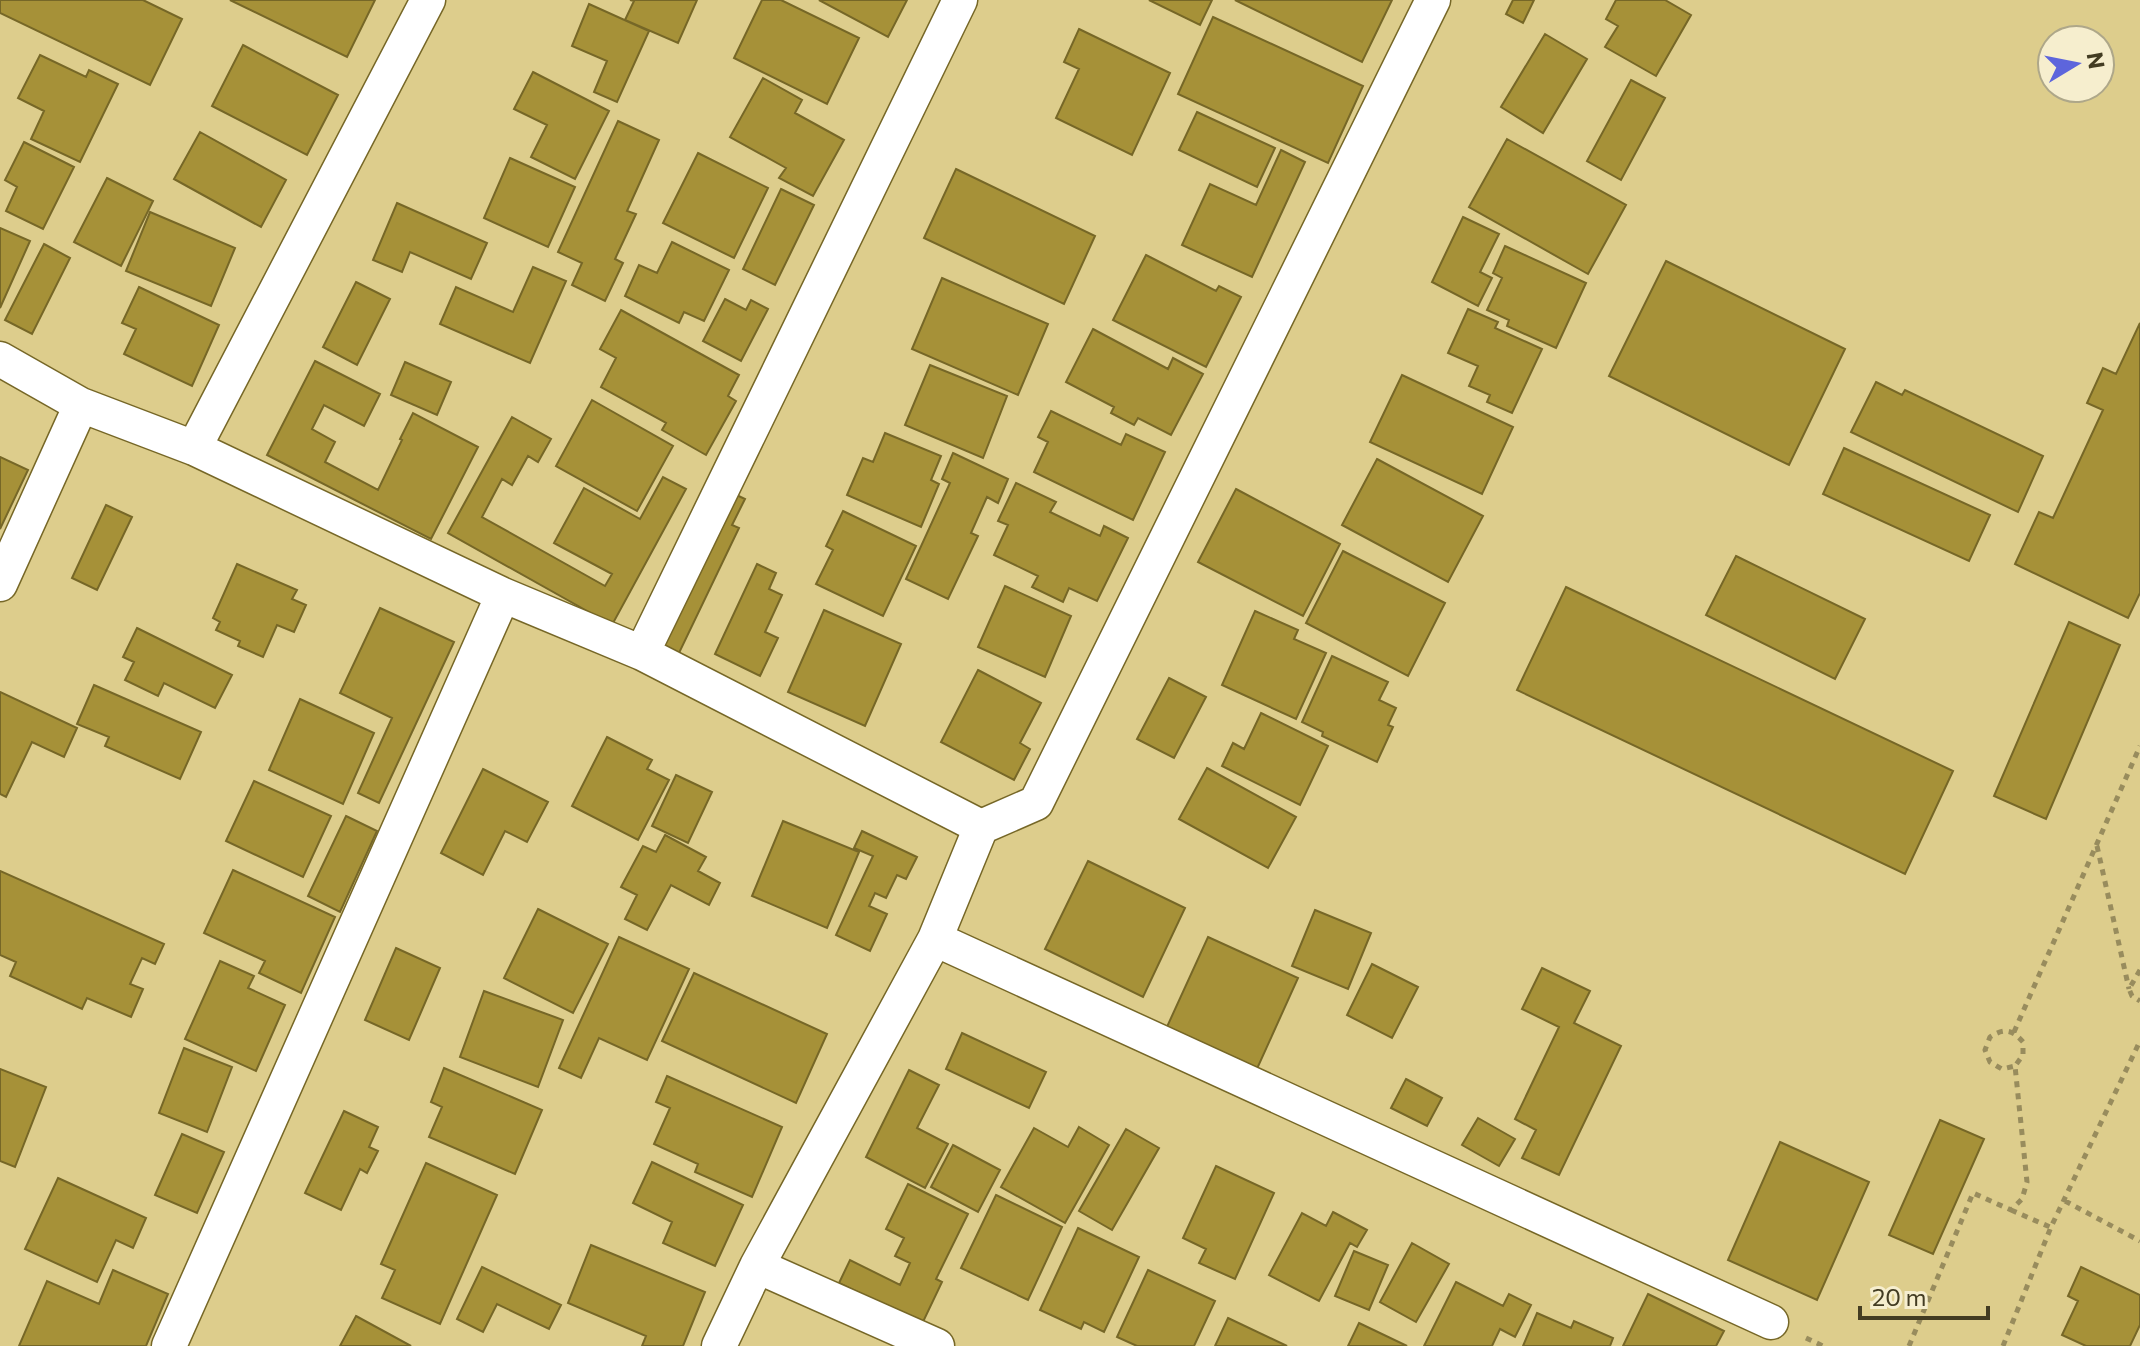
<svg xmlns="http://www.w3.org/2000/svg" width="2140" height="1346" viewBox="0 0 2140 1346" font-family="Commissioner,sans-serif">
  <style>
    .building { fill: #a69138; stroke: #766727; stroke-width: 2 }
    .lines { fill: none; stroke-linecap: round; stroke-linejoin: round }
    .street-casing { stroke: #766727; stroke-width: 37 }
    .path { stroke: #988c5d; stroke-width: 5; stroke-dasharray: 6 6; stroke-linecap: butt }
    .street { stroke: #fff; stroke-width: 34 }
  </style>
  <rect width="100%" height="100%" fill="#ddcd8c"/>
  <path class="building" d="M 0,0 L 143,0 L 182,19 L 150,85 L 0,13 Z
    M 230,0 L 375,0 L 347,57 Z
    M 630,0 L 697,0 L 678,43 L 625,20 L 634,1 Z
    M 762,0 L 781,0 L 859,38 L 827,104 L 734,58 Z
    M 819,0 L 907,0 L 888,37 Z
    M 1149,0 L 1212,0 L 1200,25 Z
    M 1235,0 L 1392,0 L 1362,62 Z
    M 1513,0 L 1534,0 L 1523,23 L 1506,14 Z
    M 1616,0 L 1665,0 L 1691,15 L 1656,76 L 1605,47 L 1618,26 L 1606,19 Z
    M 589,4 L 649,31 L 617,102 L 594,92 L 607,61 L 572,46 Z
    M 1213,17 L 1363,86 L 1328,163 L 1178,94 Z
    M 1079,29 L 1170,73 L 1132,155 L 1056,118 L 1079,69 L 1064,62 Z
    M 1545,34 L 1587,59 L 1543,133 L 1501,107 Z
    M 243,45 L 338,95 L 307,155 L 212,106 Z
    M 40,55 L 86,77 L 89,70 L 118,84 L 80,162 L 31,139 L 44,111 L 18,98 Z
    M 533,72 L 609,111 L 575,179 L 531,157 L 547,125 L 514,109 Z
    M 763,78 L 802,100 L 795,113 L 844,140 L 813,196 L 779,178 L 786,168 L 730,137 Z
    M 1631,80 L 1665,98 L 1621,180 L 1587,161 Z
    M 1197,112 L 1275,148 L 1257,187 L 1179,150 Z
    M 618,121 L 659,140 L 627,211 L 636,214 L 615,259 L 623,263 L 605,301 L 572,285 L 582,263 L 558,252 Z
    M 200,132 L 286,180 L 261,227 L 174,179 Z
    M 1507,139 L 1626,205 L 1588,274 L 1469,207 Z
    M 24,142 L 74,167 L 43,229 L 6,211 L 17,187 L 5,180 Z
    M 1281,150 L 1305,162 L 1252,277 L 1182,245 L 1210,184 L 1256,205 Z
    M 698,153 L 768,188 L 734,258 L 663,223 Z
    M 510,158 L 575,187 L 548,247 L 484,218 Z
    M 956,169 L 1095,236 L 1064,304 L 924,238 Z
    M 107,178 L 153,201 L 121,266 L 74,242 Z
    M 781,189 L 814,205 L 775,285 L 743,269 Z
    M 397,203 L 487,243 L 471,279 L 410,252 L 402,272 L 373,260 Z
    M 150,212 L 235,248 L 211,306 L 126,271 Z
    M 1463,217 L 1499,234 L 1480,272 L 1492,278 L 1478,306 L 1432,282 Z
    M 0,228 L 30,241 L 0,308 Z
    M 672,242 L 729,270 L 704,321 L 684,312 L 679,323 L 625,296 L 639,265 L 657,273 Z
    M 44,244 L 70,258 L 32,334 L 5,320 Z
    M 1505,246 L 1586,283 L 1556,348 L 1507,326 L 1509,320 L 1487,310 L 1502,278 L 1493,273 Z
    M 1146,255 L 1216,291 L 1219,286 L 1241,297 L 1206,367 L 1113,320 Z
    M 1666,261 L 1845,349 L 1789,465 L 1609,376 Z
    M 533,267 L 566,281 L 530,363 L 440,324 L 456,287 L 513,312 Z
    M 942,278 L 1048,324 L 1018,395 L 912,349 Z
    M 356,282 L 390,299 L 357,365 L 323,347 Z
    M 139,287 L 219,325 L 192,386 L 124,354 L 136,329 L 122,323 Z
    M 725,299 L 746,310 L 751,300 L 768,309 L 741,361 L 703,341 Z
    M 1468,309 L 1498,322 L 1495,328 L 1542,349 L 1512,413 L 1487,402 L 1490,395 L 1469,386 L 1478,366 L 1448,353 Z
    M 621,310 L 739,375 L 728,396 L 736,401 L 706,455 L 662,430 L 666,423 L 601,387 L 616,358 L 600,349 Z
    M 2140,323 L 2140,593 L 2128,618 L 2015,564 L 2039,512 L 2053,518 L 2103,410 L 2087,403 L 2103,368 L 2116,374 Z
    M 1093,329 L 1168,369 L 1173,358 L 1203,374 L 1171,435 L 1138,418 L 1134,425 L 1111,413 L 1114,407 L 1066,382 Z
    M 315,361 L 380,394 L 364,426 L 324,405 L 312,429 L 335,442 L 325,462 L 378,490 L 402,440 L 400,439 L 413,413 L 478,447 L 431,539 L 267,455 Z
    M 405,362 L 451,382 L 437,415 L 391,395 Z
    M 930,365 L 1007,396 L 983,458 L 905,425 Z
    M 1402,375 L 1513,427 L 1482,494 L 1370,442 Z
    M 1876,382 L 1902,395 L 1905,390 L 2043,456 L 2018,512 L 1851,432 Z
    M 592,400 L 673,446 L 637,511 L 556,466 Z
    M 1051,411 L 1121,445 L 1126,434 L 1165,452 L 1133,520 L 1034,472 L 1048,442 L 1038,437 Z
    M 512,417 L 551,439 L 538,462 L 528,456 L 512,485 L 502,479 L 482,517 L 605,586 L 612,574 L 554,543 L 584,488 L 640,519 L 663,477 L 686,489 L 612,625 L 448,533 Z
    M 885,433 L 941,456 L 931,480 L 939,484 L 921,527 L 847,495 L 863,458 L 873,462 Z
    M 1844,448 L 1990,515 L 1969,561 L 1823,494 Z
    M 953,453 L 1008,479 L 998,503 L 987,497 L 971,533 L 978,536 L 948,599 L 906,579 L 950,483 L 942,479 Z
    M 0,457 L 28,470 L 0,529 Z
    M 1377,459 L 1483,516 L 1448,582 L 1342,525 Z
    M 1016,483 L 1056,502 L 1050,512 L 1100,536 L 1104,526 L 1128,538 L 1097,601 L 1069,588 L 1063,602 L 1032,587 L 1038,576 L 994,555 L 1008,525 L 998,521 Z
    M 1236,489 L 1340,544 L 1303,616 L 1198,562 Z
    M 726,490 L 745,499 L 732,525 L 739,528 L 679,653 L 643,636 Z
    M 106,505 L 132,517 L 97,590 L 72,578 Z
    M 843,511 L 916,546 L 883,616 L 816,584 L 833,550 L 826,546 Z
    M 1343,551 L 1445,603 L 1408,676 L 1306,623 Z
    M 1736,556 L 1865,619 L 1835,679 L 1706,615 Z
    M 237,564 L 297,590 L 292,599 L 306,605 L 294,632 L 277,625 L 263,657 L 238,646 L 240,641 L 216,630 L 220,622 L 213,618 Z
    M 757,564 L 776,573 L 769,589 L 782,595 L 765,632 L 778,638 L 760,676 L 715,654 Z
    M 1005,586 L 1071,616 L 1045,677 L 978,647 Z
    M 1566,587 L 1953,771 L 1905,874 L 1517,690 Z
    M 380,608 L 454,642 L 379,803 L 358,793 L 392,718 L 340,693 Z
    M 824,610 L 901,644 L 865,726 L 788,692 Z
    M 1255,611 L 1298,630 L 1294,639 L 1326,653 L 1296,719 L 1222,685 Z
    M 2069,622 L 2120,645 L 2046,819 L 1994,796 Z
    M 137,628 L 232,675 L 215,708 L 164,683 L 158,696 L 125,680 L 134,662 L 123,657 Z
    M 1332,656 L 1388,682 L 1379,700 L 1396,708 L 1388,725 L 1393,727 L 1377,762 L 1322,736 L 1323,732 L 1302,722 Z
    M 978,670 L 1041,703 L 1020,743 L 1030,749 L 1014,780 L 941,742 Z
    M 1169,678 L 1206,697 L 1174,758 L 1137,739 Z
    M 94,685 L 201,732 L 180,779 L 105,746 L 109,737 L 77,724 Z
    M 0,692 L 77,728 L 64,757 L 32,742 L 6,797 L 0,794 Z
    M 300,699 L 374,733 L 343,804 L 269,770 Z
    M 1261,713 L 1328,746 L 1300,805 L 1222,766 L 1233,743 L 1244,749 Z
    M 607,737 L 652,760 L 647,769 L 669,780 L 638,840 L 572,806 Z
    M 1207,768 L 1296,817 L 1268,868 L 1179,819 Z
    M 483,769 L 548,802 L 527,842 L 505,831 L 483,875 L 441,853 Z
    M 676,775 L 712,792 L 688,843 L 652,826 Z
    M 254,781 L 331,816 L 303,877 L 226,841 Z
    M 346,816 L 377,831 L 340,912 L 308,896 Z
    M 783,821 L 859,852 L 827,928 L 752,896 Z
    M 862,831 L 917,857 L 906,879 L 897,875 L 886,898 L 875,893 L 869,906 L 887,914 L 870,951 L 836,935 L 873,856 L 854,848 Z
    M 665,835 L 706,857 L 698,871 L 720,883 L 709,905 L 671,885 L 647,930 L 625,919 L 637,895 L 621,887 L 643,846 L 656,852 Z
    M 1088,861 L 1185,908 L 1143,997 L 1045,949 Z
    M 233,870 L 335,917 L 301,993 L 259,973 L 265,961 L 204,933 Z
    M 0,871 L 164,944 L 155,964 L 142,958 L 130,984 L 143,989 L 131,1017 L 87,998 L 82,1009 L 10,976 L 16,962 L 0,955 Z
    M 538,909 L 608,944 L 573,1013 L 504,978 Z
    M 1315,910 L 1371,933 L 1348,989 L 1292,966 Z
    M 619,937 L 689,969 L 647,1060 L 599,1038 L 581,1078 L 559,1068 Z
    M 1208,937 L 1298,978 L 1256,1071 L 1166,1029 Z
    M 396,948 L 440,968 L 409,1040 L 365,1020 Z
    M 220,961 L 254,976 L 248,988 L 285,1005 L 256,1071 L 185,1039 Z
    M 1372,964 L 1418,987 L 1392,1038 L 1347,1015 Z
    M 1542,968 L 1590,991 L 1574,1023 L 1621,1046 L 1559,1175 L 1522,1158 L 1536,1130 L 1515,1119 L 1559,1027 L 1522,1009 Z
    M 694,973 L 827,1034 L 796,1103 L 662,1041 Z
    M 484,991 L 563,1020 L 538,1087 L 460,1057 Z
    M 962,1033 L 1046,1072 L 1029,1108 L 946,1069 Z
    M 184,1048 L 232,1067 L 207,1132 L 159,1113 Z
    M 444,1068 L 542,1110 L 515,1174 L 429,1137 L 442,1107 L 431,1102 Z
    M 0,1069 L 46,1087 L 15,1167 L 0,1161 Z
    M 909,1070 L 939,1085 L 917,1128 L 948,1144 L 925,1188 L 866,1157 Z
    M 667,1076 L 782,1127 L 752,1197 L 695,1172 L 698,1164 L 654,1144 L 670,1108 L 656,1102 Z
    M 1406,1079 L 1442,1098 L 1427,1126 L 1391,1108 Z
    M 344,1111 L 378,1127 L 369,1147 L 378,1151 L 367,1173 L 360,1169 L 341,1210 L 305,1193 Z
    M 1478,1118 L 1515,1139 L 1499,1166 L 1462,1145 Z
    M 1940,1120 L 1984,1139 L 1933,1254 L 1889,1235 Z
    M 1079,1127 L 1109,1145 L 1065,1223 L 1001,1187 L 1034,1128 L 1068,1147 Z
    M 1126,1129 L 1159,1148 L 1112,1230 L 1079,1211 Z
    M 182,1134 L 224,1152 L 197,1213 L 155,1195 Z
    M 1780,1142 L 1869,1182 L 1817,1300 L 1728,1260 Z
    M 953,1145 L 1000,1170 L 978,1212 L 931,1187 Z
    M 652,1162 L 743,1205 L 715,1266 L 663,1243 L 672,1222 L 633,1203 Z
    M 426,1163 L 497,1195 L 440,1324 L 382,1298 L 395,1270 L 381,1264 Z
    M 1216,1166 L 1274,1193 L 1235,1279 L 1199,1263 L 1206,1249 L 1183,1238 Z
    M 58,1178 L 146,1218 L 133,1248 L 116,1240 L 97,1282 L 25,1249 Z
    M 908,1184 L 968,1214 L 936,1279 L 942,1282 L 922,1324 L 839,1283 L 850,1260 L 900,1285 L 910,1263 L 895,1256 L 904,1238 L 886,1229 Z
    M 996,1195 L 1062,1227 L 1028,1300 L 961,1268 Z
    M 1333,1212 L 1367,1230 L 1357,1247 L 1350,1243 L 1319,1301 L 1269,1275 L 1302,1213 L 1326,1226 Z
    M 1078,1228 L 1139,1257 L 1104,1332 L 1084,1322 L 1081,1329 L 1040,1310 Z
    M 1412,1243 L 1449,1264 L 1416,1322 L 1380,1302 Z
    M 591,1245 L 705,1292 L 683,1346 L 642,1346 L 646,1336 L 568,1303 Z
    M 1354,1251 L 1388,1265 L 1369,1310 L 1335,1296 Z
    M 482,1267 L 561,1305 L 549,1329 L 497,1304 L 483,1332 L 457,1319 Z
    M 2081,1267 L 2140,1295 L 2140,1325 L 2130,1346 L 2086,1346 L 2062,1335 L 2078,1301 L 2068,1296 Z
    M 113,1270 L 168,1294 L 146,1346 L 19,1346 L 47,1281 L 99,1304 Z
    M 1148,1270 L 1215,1301 L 1194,1346 L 1137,1346 L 1117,1337 Z
    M 1456,1282 L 1503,1306 L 1509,1294 L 1531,1305 L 1515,1337 L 1500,1329 L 1492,1346 L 1424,1346 Z
    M 1648,1294 L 1724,1331 L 1716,1346 L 1623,1346 Z
    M 1537,1313 L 1571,1328 L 1574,1321 L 1613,1338 L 1610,1346 L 1523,1346 Z
    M 356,1316 L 411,1346 L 340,1346 Z
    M 1228,1318 L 1287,1346 L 1215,1346 Z
    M 1359,1323 L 1407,1346 L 1348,1346 Z"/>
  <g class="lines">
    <g class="street-casing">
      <path id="street" d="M 0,359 L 81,405 L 194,448 L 503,595 L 642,653 L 981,827
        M 194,448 L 428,0
        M 0,584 L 81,405
        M 642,653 L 960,0
        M 935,939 L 1771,1322
        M 757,1266 L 937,1346
        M 169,1346 L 503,595
        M 719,1346 L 757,1266 L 935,939 L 981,827 L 1036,803 L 1433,0"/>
    </g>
    <path class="path" d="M 2097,846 L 2129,989
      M 2140,970 L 2129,989 L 2132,996 L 2140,1001
      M 2014,1032 L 2140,746
      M 2065,1201 L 2140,1241
      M 2011,1210 L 2050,1227
      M 1806,1338 L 1823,1346
      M 1909,1346 L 1973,1193 L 2011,1210 L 2022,1199 L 2027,1182 L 2015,1066 L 2023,1055 L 2023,1042 C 2012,1029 2004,1028 1990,1037 L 1985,1050 L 1990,1062 L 2002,1069 L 2015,1066
      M 2003,1346 L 2051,1227 L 2140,1041"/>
    <use href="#street" class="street"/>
  </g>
  <g transform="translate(2076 64) rotate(80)"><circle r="38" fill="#f6eece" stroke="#aea789" stroke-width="2"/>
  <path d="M0-6L14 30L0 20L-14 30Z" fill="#5d65dc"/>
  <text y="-12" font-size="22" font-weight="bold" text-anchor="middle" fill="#433c22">N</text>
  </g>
  <path d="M1860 1306v12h128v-12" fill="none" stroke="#433c22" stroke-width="4"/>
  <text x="1872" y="1306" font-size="24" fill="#433c22" stroke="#f6eece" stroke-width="6" paint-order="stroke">20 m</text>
</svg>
